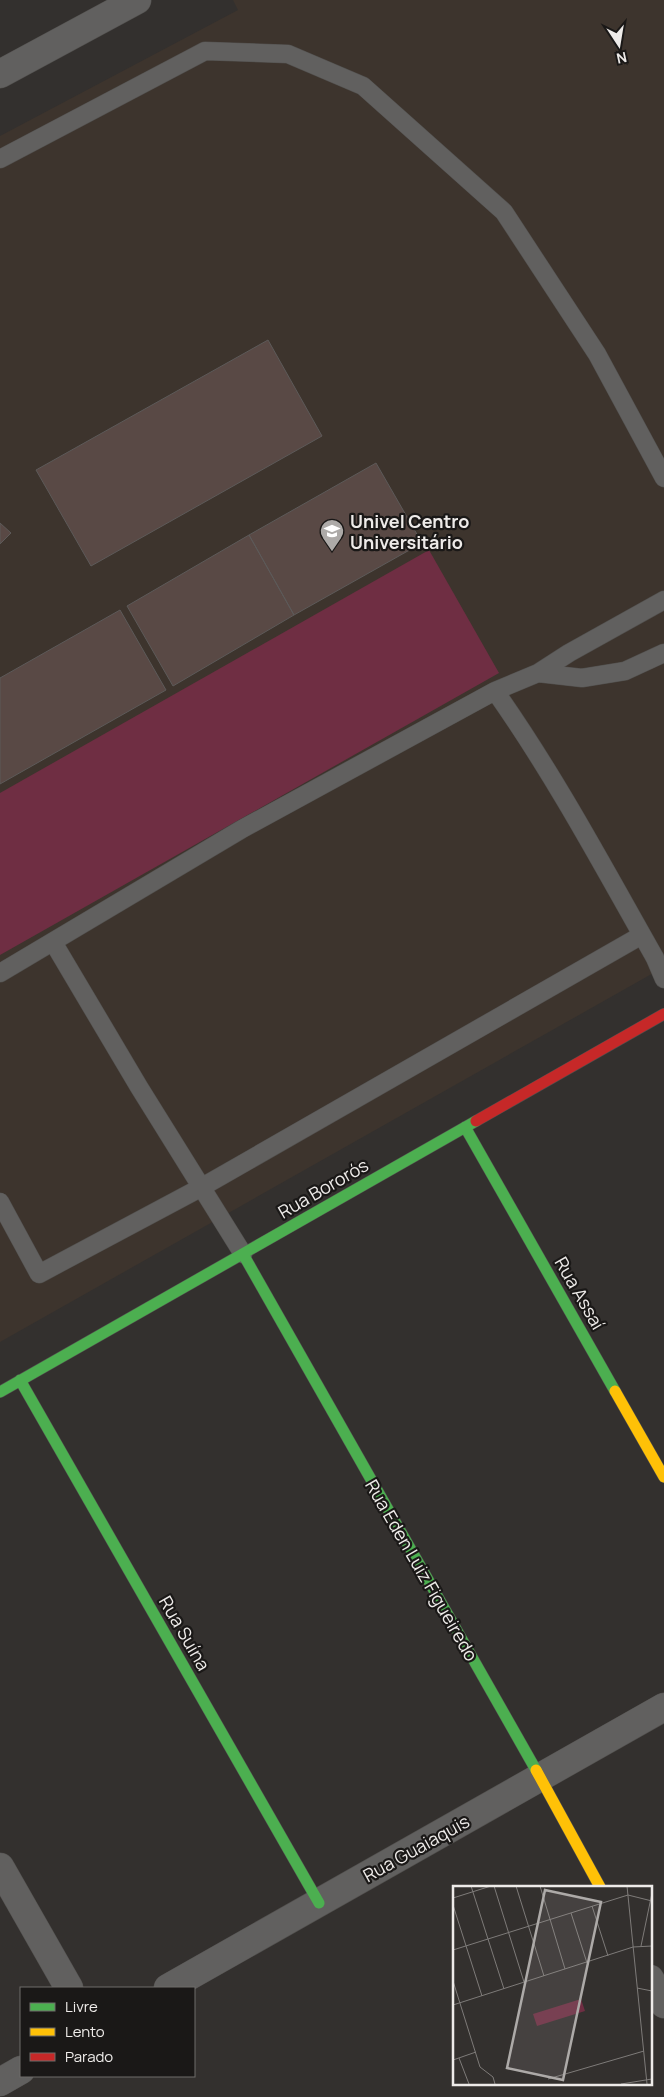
<svg xmlns="http://www.w3.org/2000/svg" width="664" height="2097" viewBox="0 0 664 2097" font-family="Manrope,sans-serif">
  <style>
    .built { fill: #3d342d }
    .green { fill: #6f2e43 }
    .building { fill: #594945; stroke: #5d5a59 }
    .lines { fill: none; stroke-linecap: round; stroke-linejoin: round }
    .lane-casing { stroke: #514f4d; stroke-width: 19 }
    .street-casing { stroke: #514f4d; stroke-width: 29 }
    .fast-casing { stroke: #514f4d; stroke-width: 12 }
    .slow-casing { stroke: #514f4d; stroke-width: 12 }
    .jam-casing { stroke: #514f4d; stroke-width: 12 }
    .lane { stroke: #61605f; stroke-width: 18 }
    .street { stroke: #61605f; stroke-width: 28 }
    .fast { stroke: #4caf50; stroke-width: 11 }
    .slow { stroke: #ffc107; stroke-width: 11 }
    .jam { stroke: #c62828; stroke-width: 11 }
    .labels { text-anchor: middle; dominant-baseline: central; stroke-width: 4.5; stroke-linejoin: round; paint-order: stroke }
    .poi-label { font-size: 18px; font-weight: bold; fill: #eeebe9; stroke: #1a1817; text-anchor: start }
    .street-label { font-size: 18px; fill: #eeebe9; stroke: #1a1817 }
    .inset-road { fill: none; stroke: #7e7b79; stroke-width: 1 }
    .view { fill: #adaaa8; fill-opacity: 0.15; stroke: #adaaa8; stroke-width: 2.5 }
    .inset-edge { fill: none; stroke: #eeebe9; stroke-width: 2.5 }
  </style>
  <rect width="100%" height="100%" fill="#33302e"/>
  <path class="built" d="M 233,0 L 664,0 L 664,967 L 0,1342 L 0,136 L 238,10 Z"/>
  <path class="green" d="M 429,550 L 499,673 L 0,955 L 0,793 Z"/>
  <path class="building" d="M 268,340 L 322,436 L 91,566 L 36,470 Z
    M 376,463 L 422,543 L 294,615 L 249,535 Z
    M 0,523 L 11,533 L 0,544 Z
    M 249,535 L 294,615 L 173,686 L 127,606 Z
    M 120,610 L 166,690 L 0,784 L 0,678 Z"/>
  <g class="lines">
    <g class="lane-casing">
      <path id="lane" d="M 0,159 L 205,51 L 288,54 L 363,86 L 504,212 L 597,354 L 664,478
        M 538,673 L 569,653 L 664,600
        M 495,691 C 555,776 604,868 655,958 L 664,979
        M 53,942 L 139,1087 L 243,1254
        M 0,973 L 242,829 L 495,691 L 538,673 L 582,678 L 625,671 L 664,653
        M 0,1202 L 39,1274 L 202,1187 L 642,935"/>
    </g>
    <g class="street-casing">
      <path id="street" d="M 0,74 L 137,0
        M 0,1867 L 69,1988
        M 650,1979 L 664,2004
        M 168,1988 L 664,1707
        M 0,2082 L 21,2070"/>
    </g>
    <g class="fast-casing">
      <path id="fast" d="M 465,1127 L 615,1391
        M 243,1254 L 536,1770
        M 20,1380 L 319,1903
        M 0,1392 L 476,1121"/>
    </g>
    <g class="slow-casing">
      <path id="slow" d="M 615,1391 L 664,1477
        M 536,1770 L 600,1887"/>
    </g>
    <g class="jam-casing">
      <path id="jam" d="M 476,1121 L 664,1014"/>
    </g>
    <use href="#lane" class="lane"/>
    <use href="#street" class="street"/>
    <use href="#fast" class="fast"/>
    <use href="#slow" class="slow"/>
    <use href="#jam" class="jam"/>
  </g>
  <defs>
    <g id="university-pin" transform="scale(1.25)"><path d="M0 17L-7.5 6A9.5 9.5 0 1 1 7.5 6Z" fill="#adaaa8" stroke="#1a1817"/><path d="M0-5L7-2L0 1L-7-2ZM-4 1L0 2.5L4 1V4Q0 6-4 4Z" fill="#fff"/></g>
  </defs>
  <g fill-rule="evenodd">
    <use href="#university-pin" x="332" y="531"/>
  </g>
  <g class="labels">
    <g class="poi-label">
      <text x="350" y="521">Univel Centro<tspan x="350" dy="21">Universitário</tspan></text>
    </g>
    <g class="street-label">
      <text transform="translate(323 1188) rotate(-30)">Rua Bororós</text>
      <text transform="translate(580 1293) rotate(60)">Rua Assaí</text>
      <text transform="translate(422 1570) rotate(60)">Rua Eden Luiz Figueiredo</text>
      <text transform="translate(185 1633) rotate(60)">Rua Suína</text>
      <text transform="translate(416 1848) rotate(-29)">Rua Guaiaquis</text>
    </g>
  </g>
  <g transform="translate(453 1886)">
    <rect width="199" height="199" fill="#33302e"/>
    <path d="M 128,113 L 132,125 L 84,140 L 80,128 Z" fill="#6f2e43"/>
    <path class="inset-road" d="M 18,0 L 51,103M 41,0 L 71,96M 63,0 L 91,90M 87,0 L 112,83M 174,0 L 194,198M 0,12 L 38,0M 0,19 L 29,110M 139,20 L 155,70M 118,27 L 134,77M 188,60 L 199,7M 0,64 L 175,9 L 199,15M 0,95 L 27,181 L 40,191 L 42,198M 184,102 L 199,105M 0,119 L 180,61 L 199,60M 6,172 L 16,198M 0,174 L 23,166M 95,193 L 191,165M 168,198 L 199,193"/>
    <path class="view" d="M 92,4 L 148,16 L 110,194 L 54,182 Z"/>
    <rect width="199" height="199" class="inset-edge"/>
  </g>
  <rect x="20" y="1987" width="175" height="90" fill="#1a1817" stroke="#6f6c6b"/>
  <rect x="30" y="2003" width="25" height="8" fill="#4caf50" stroke="#6f6c6b"/>
  <text x="65" y="2012" font-size="15" fill="#eeebe9">Livre</text>
  <rect x="30" y="2028" width="25" height="8" fill="#ffc107" stroke="#6f6c6b"/>
  <text x="65" y="2037" font-size="15" fill="#eeebe9">Lento</text>
  <rect x="30" y="2053" width="25" height="8" fill="#c62828" stroke="#6f6c6b"/>
  <text x="65" y="2062" font-size="15" fill="#eeebe9">Parado</text>
  <g transform="translate(619 45) rotate(168)" stroke="#1a1817" stroke-width="4" paint-order="stroke">
  <path d="M0-4L9 19L0 12L-9 19Z" fill="#eeebe9"/>
  <text y="-8" font-size="14" font-weight="bold" text-anchor="middle" fill="#eeebe9">N</text>
  </g>
</svg>
